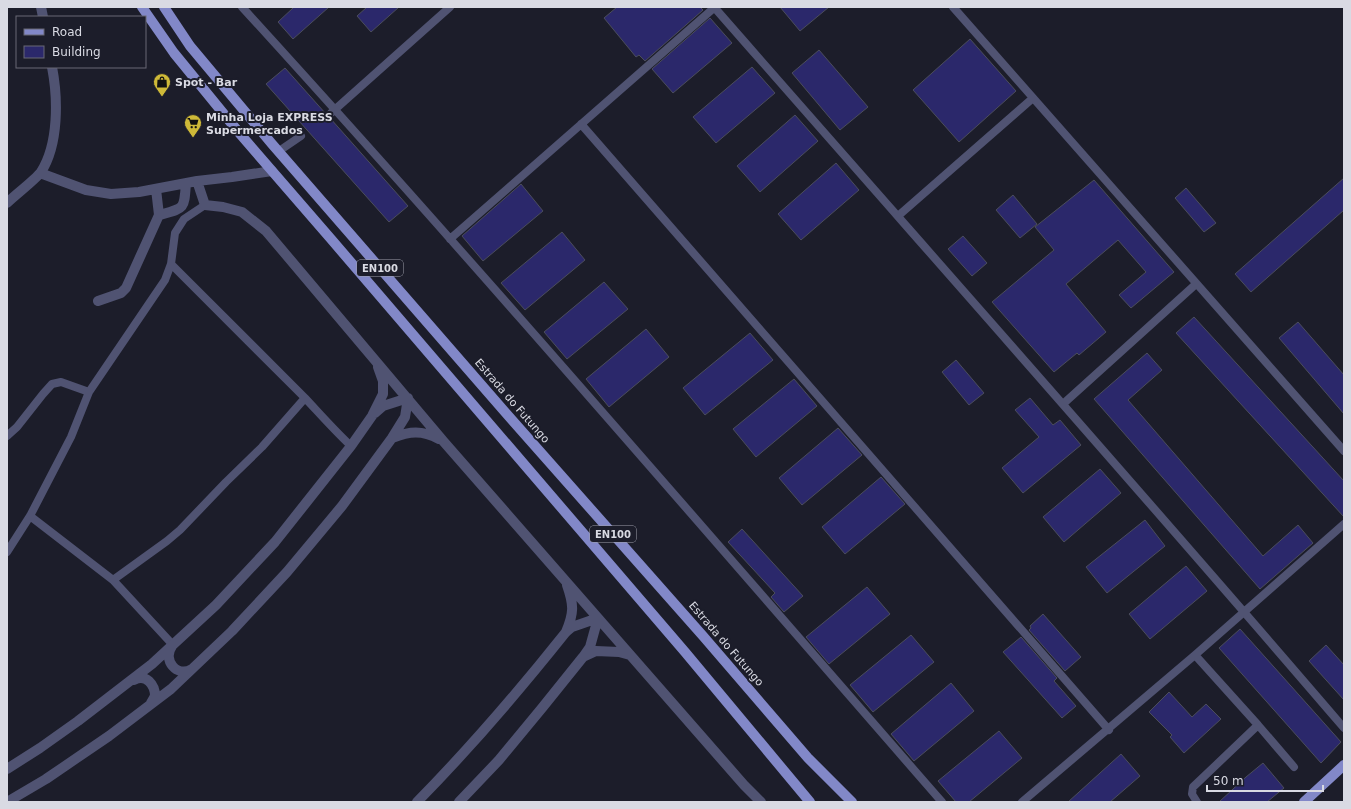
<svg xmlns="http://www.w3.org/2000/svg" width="1351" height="809" viewBox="0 0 1351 809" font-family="'DejaVu Sans',sans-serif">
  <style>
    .building { fill: #2b286b; stroke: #4b4d5c }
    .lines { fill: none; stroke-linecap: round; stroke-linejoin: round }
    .lane { stroke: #505372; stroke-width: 8 }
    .street { stroke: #505372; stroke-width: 10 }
    .primary { stroke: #8288c8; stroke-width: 10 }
    .labels { text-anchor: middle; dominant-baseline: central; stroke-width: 4; stroke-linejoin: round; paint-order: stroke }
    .shield { fill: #1c1d2a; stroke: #a0a1ac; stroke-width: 1 }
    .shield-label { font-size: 10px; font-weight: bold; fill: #d9dae3 }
    .poi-label { font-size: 11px; font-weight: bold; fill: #d9dae3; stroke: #1c1d2a; text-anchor: start }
    .street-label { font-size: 11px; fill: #d9dae3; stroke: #1c1d2a }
  </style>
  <rect width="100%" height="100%" fill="#1c1d2a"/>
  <path class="building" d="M 294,7 L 329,7 L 293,39 L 278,22 Z
    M 367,7 L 399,7 L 371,32 L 357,16 Z
    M 617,7 L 700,7 L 703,10 L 645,61 L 639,55 L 636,57 L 604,18 Z
    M 780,7 L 829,7 L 800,31 Z
    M 710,18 L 732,43 L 673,93 L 652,69 Z
    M 970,39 L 1016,91 L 959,142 L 913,90 Z
    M 819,50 L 868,107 L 840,130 L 792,73 Z
    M 752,67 L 775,93 L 716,143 L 693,117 Z
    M 285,68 L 326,114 L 327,116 L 330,118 L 408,206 L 389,222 L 266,84 Z
    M 795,115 L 818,141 L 760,192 L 737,166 Z
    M 836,163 L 859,190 L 801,240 L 778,214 Z
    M 1344,178 L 1344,210 L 1251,292 L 1235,274 Z
    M 1094,180 L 1174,272 L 1131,308 L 1119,295 L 1146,272 L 1118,240 L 1066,284 L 1106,332 L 1079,355 L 1077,353 L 1054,372 L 992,302 L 1054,250 L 1035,227 Z
    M 521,184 L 543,211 L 483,261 L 462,236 Z
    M 1186,188 L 1216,223 L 1204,232 L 1175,198 Z
    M 1013,195 L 1037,224 L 1020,238 L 996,210 Z
    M 562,232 L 585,260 L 525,310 L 501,283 Z
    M 963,236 L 987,263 L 972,276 L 948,249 Z
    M 604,282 L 628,309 L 567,359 L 544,332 Z
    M 1194,317 L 1344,481 L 1344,517 L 1176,333 Z
    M 1298,322 L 1344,375 L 1344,414 L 1279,338 Z
    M 646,329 L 669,357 L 609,407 L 586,379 Z
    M 750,333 L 773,360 L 705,415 L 683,388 Z
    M 1147,353 L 1162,370 L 1128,400 L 1263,556 L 1298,525 L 1313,543 L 1260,589 L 1094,399 Z
    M 956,360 L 984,393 L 969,405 L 942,372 Z
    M 794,379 L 817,406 L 756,457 L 733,429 Z
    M 1030,398 L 1053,425 L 1060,420 L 1081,445 L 1023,493 L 1002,468 L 1039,437 L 1015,410 Z
    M 838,428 L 862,455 L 802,505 L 779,478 Z
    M 1100,469 L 1121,493 L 1064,542 L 1043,517 Z
    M 881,477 L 905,504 L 845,554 L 822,527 Z
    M 1145,520 L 1165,546 L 1107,593 L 1086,567 Z
    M 742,529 L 803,596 L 784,612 L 771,597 L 775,593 L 728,542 Z
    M 1186,566 L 1207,591 L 1150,639 L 1129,614 Z
    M 867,587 L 890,614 L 829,664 L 806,637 Z
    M 1043,614 L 1081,657 L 1065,671 L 1029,630 L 1031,628 L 1030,626 Z
    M 1240,629 L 1341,742 L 1321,763 L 1219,648 Z
    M 911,635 L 934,662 L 873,712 L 850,685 Z
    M 1021,637 L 1057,678 L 1054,681 L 1076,706 L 1062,718 L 1003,652 Z
    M 1326,645 L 1344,665 L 1344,700 L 1309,661 Z
    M 951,683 L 974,711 L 914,761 L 891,734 Z
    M 1169,692 L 1192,717 L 1206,704 L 1221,719 L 1184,753 L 1170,737 L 1172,735 L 1149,712 Z
    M 999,731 L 1022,758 L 969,802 L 956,802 L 938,781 Z
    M 1121,754 L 1140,776 L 1110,802 L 1068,802 Z
    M 1263,763 L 1284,788 L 1267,802 L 1219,802 L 1246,777 Z"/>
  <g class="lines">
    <path class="lane" d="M 242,7 C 480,268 710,536 942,802
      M 714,7 C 924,247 1136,485 1344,728
      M 953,7 L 1344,451
      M 331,113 L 450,7
      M 581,124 L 1109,730
      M 279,151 L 301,136
      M 898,216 L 1033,98
      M 450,239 L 715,7
      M 171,264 L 305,398
      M 1063,404 L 1196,284
      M 7,436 L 17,427 L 43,394 L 52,384 L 61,382 L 89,392
      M 30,516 L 113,580 L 167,541 L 180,530 L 226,482 L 262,447 L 305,398 C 320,414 335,431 351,446
      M 7,552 L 30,516 L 71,437 L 89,392 L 165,280 L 171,264 L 175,233 L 184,219 L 205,205
      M 113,580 L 173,645
      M 1195,655 L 1258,725 L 1294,767
      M 1022,802 L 1195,655 L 1344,524
      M 1197,802 L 1192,794 L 1193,787 L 1258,725"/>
    <path class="street" d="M 41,7 L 43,17
      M 40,173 L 86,190 L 111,194 L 139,192 L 197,181 L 232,177 L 272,171
      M 197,181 L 205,205 L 223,207 L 242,212 L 266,231 L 444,442 L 744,785 L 761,802
      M 7,203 C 15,195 35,180 41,172 C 59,144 58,98 52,67
      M 159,215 C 185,208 184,210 186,183
      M 98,301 L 121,293 L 126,288 L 159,215 L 156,189
      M 375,413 L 383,406 L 408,398
      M 392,438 C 410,431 422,430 439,439
      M 566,632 C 574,613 574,605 567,585
      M 172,646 C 162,660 177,678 192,669
      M 583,657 L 596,651 L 619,652 L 630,655
      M 134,680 C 146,673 155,685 155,696 L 151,703
      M 7,769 L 40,748 L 78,721 L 152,664 L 216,605 L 275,542 L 351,446 L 372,416 L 383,394 L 383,381 L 378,367
      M 7,802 L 46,779 L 109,736 L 171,689 L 232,631 L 287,572 L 342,506 L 392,438 L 405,417 L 408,398
      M 417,802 C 470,748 519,691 566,632 L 572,627 L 598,618
      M 459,802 L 499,760 L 542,708 L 583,657 L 590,647 L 598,618"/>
    <path class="primary" d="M 142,7 L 174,53 L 241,135 L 331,239 L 685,652 L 810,802
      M 164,7 L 190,46 L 272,144 L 505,412 L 703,636 L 808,758 L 852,802
      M 1304,802 L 1344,765"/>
  </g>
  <defs>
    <g id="shop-pin" transform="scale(0.9)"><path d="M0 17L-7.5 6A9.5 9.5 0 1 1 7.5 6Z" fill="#ceb938" stroke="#1c1d2a"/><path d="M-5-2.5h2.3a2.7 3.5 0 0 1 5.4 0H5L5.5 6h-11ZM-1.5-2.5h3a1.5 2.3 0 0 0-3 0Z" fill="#111"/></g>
    <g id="supermarket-pin" transform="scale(0.9)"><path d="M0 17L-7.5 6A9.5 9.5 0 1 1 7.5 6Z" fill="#ceb938" stroke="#1c1d2a"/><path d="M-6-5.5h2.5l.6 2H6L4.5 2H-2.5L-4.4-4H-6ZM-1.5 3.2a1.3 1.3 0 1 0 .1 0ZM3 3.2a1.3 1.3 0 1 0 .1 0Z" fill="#111"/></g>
  </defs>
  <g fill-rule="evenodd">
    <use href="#shop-pin" x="162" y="82"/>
    <use href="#supermarket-pin" x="193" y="123"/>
  </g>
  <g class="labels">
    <g class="shield">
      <rect x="357" y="260" width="46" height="16" rx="3"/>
      <rect x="590" y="526" width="46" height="16" rx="3"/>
    </g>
    <g class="shield-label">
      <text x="380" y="268">EN100</text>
      <text x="613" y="534">EN100</text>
    </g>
    <g class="poi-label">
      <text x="175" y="82">Spot - Bar</text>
      <text x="206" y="117">Minha Loja EXPRESS<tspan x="206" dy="13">Supermercados</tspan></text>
    </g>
    <g class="street-label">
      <text transform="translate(512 401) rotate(49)">Estrada do Futungo</text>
      <text transform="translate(726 644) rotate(49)">Estrada do Futungo</text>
    </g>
  </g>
  <rect width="1351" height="809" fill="none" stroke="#d9dae3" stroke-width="16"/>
  <rect x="16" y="16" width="130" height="52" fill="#1c1d2a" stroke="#686974"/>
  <rect x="24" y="29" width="20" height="6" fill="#8288c8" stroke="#686974"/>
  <text x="52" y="36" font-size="12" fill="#d9dae3">Road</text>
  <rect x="24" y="46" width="20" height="12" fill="#2b286b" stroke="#686974"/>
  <text x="52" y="56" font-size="12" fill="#d9dae3">Building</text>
  <path d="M1207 785v6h116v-6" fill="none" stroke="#d9dae3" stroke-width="2"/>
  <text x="1213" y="785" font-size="12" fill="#d9dae3" stroke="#1c1d2a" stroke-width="3" paint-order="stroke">50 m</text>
</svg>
